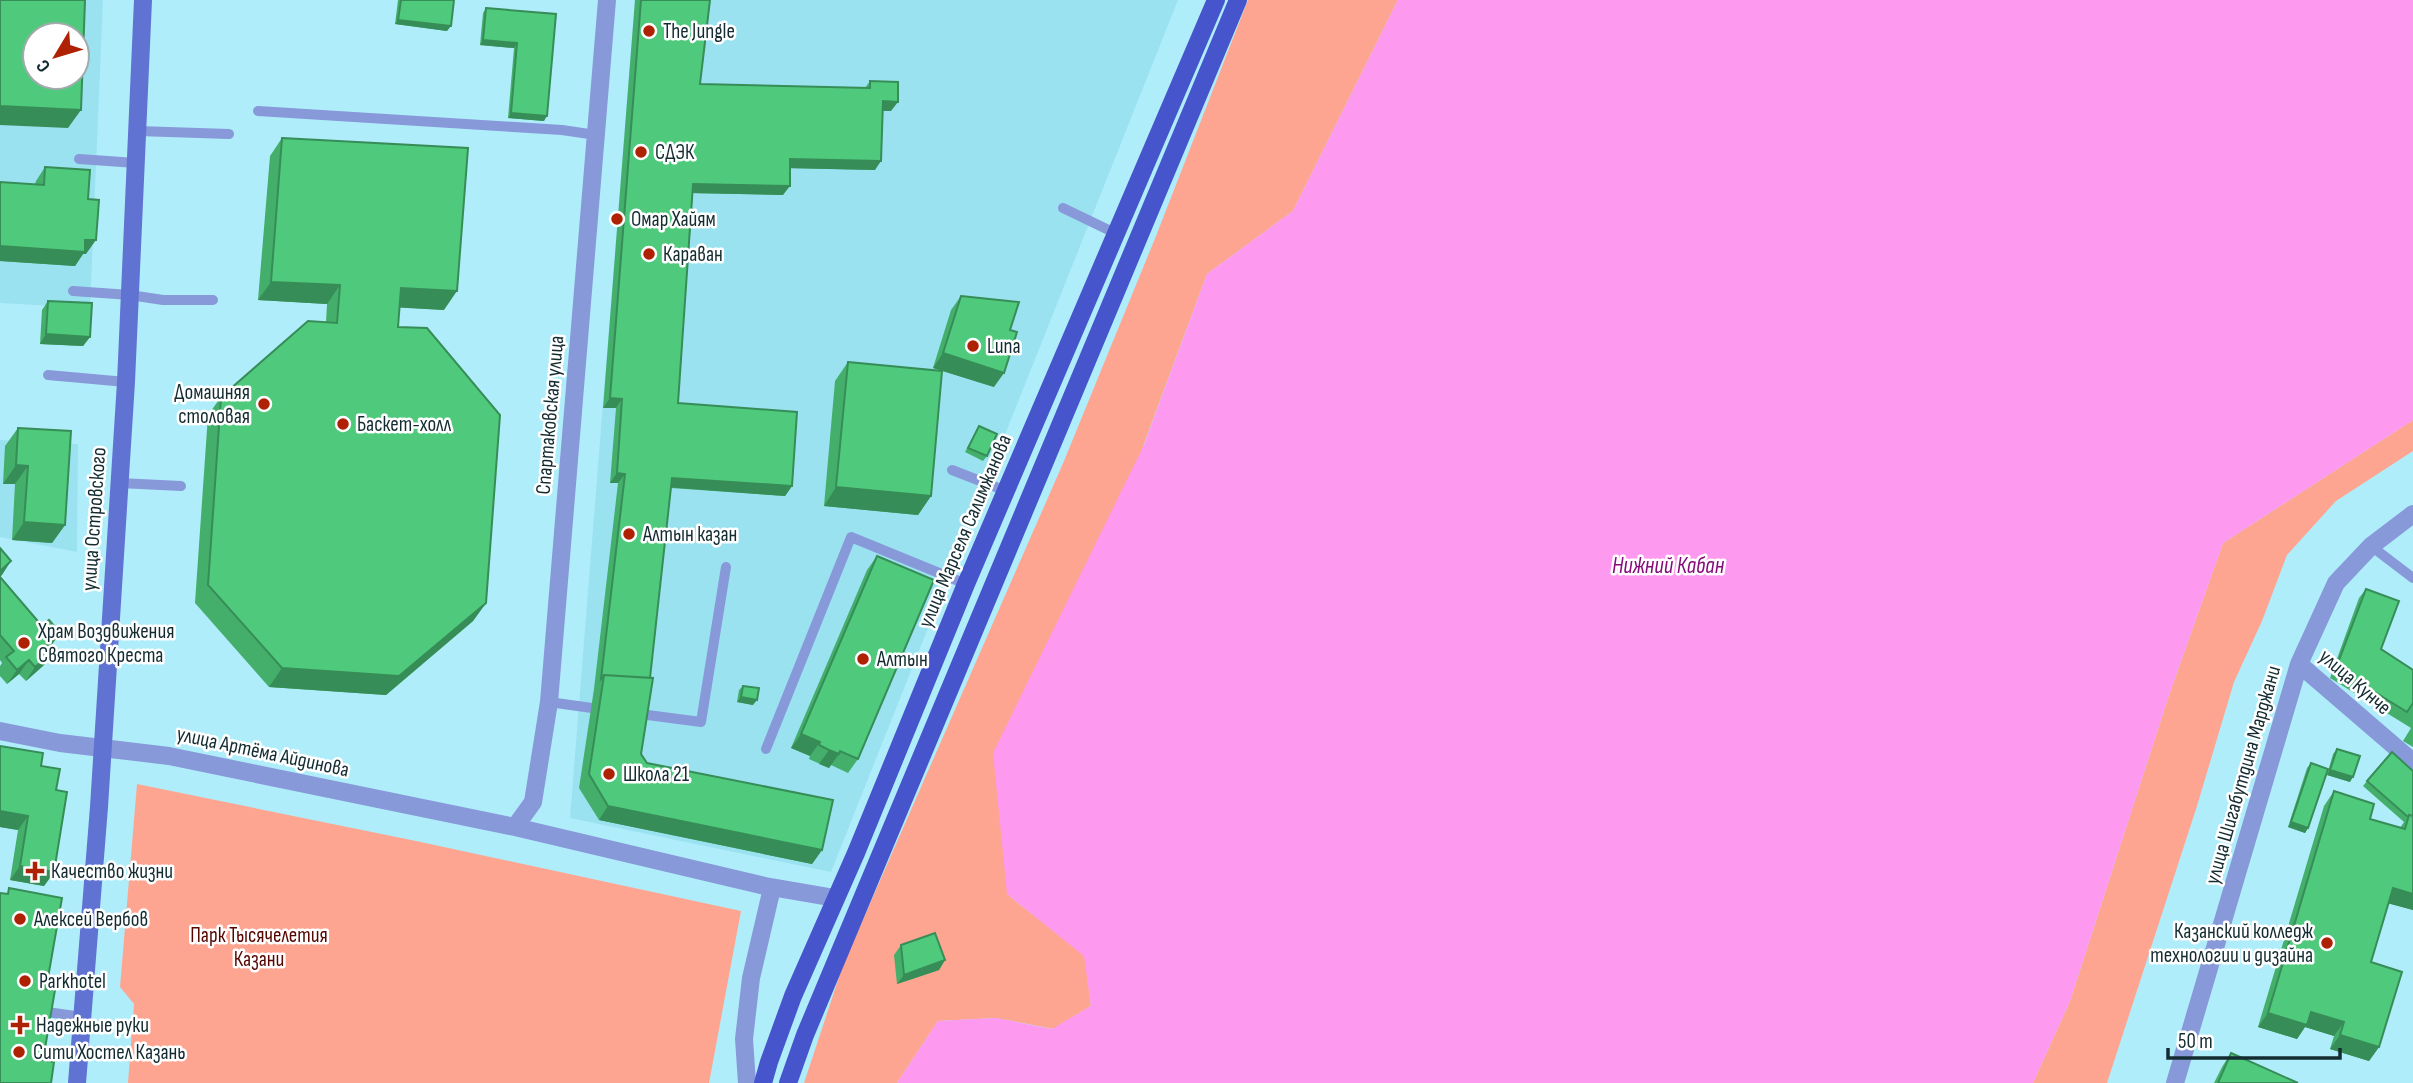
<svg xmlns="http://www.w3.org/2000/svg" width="2413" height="1083" viewBox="0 0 2413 1083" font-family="'Sofia Sans Condensed',sans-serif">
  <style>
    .built { fill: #9be2f1; fill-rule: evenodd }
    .green { fill: #fea592 }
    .water { fill: #fd99ee }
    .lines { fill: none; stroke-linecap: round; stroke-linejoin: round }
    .lane { stroke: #8899da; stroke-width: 10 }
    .street { stroke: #8899da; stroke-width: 18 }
    .secondary { stroke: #6073d3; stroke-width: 18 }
    .primary { stroke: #4655cc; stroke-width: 18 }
    .wall { fill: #44ae6b }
    .shaded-wall { fill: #378d57 }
    .building { fill: #4fca7c; stroke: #378d57; stroke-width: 2; fill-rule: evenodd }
    .poi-dot { fill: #af2103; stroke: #fff; stroke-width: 2.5 }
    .labels { text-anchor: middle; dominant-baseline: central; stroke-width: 5; stroke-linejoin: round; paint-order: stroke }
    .poi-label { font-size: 21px; fill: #142c31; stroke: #fff; text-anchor: start }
    .street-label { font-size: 21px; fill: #142c31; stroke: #fff }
    .park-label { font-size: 21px; fill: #550600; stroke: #fff }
    .water-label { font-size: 23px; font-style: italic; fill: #860b7b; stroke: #fff }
  </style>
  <rect width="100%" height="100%" fill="#b0edfa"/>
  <path class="built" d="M 0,0 L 103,0 L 90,308 L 0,303 ZM 35,35 L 77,35 L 77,77 L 35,77 Z
    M 635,0 L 1178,0 L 831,872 L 570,818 Z
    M 0,440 L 78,444 L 77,552 L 0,537 Z"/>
  <path class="green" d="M 1248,0 L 1398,0 L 1293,211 L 1207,274 L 1144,444 L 1007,894 L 1085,956 L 1091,1006 L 1053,1029 L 996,1018 L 938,1021 L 897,1083 L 804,1083 L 843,965 L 1064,461 L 1156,236 Z
    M 2413,420 L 2413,451 L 2336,501 L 2287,555 L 2262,621 L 2234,682 L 2197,806 L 2107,1083 L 2033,1083 L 2070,1001 L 2169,695 L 2223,543 Z
    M 137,784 L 416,841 L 741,911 L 709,1083 L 128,1083 L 134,1004 L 120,987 Z"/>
  <path class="water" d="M 1398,0 L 2413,0 L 2413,420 L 2223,543 L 2169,695 L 2070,1001 L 2033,1083 L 897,1083 L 938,1021 L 996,1018 L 1052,1029 L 1091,1006 L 1084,956 L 1007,894 L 993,753 L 1144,445 L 1207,274 L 1293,211 Z"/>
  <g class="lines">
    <path class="lane" d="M 258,111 L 562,130 L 596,135
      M 138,131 L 229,134
      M 79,159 L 136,163
      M 1063,208 L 1117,234
      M 73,291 L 130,295 L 163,300 L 213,300
      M 48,375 L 126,382
      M 952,470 L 1006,491
      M 119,483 L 181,486
      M 2371,546 L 2413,578
      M 549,702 L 592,708
      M 640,714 L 701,722 L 726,567
      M 766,749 L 851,537 L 966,584
      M 45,914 L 90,922
      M 40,1011 L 82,1017"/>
    <path class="street" d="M 2299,664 L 2413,762
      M 0,731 L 60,743 L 169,756 L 515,827 L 765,886 L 835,898
      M 515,827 L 533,802 L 549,702 L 607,0
      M 747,1083 L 744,1039 L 751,978 L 772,888
      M 2175,1083 L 2299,664 L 2336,583 L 2371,546 L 2413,514"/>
    <path class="secondary" d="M 77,1083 L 99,807 L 126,382 L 143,0"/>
    <path class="primary" d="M 763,1083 L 769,1062 L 793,996 L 856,853 L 966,584 L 1216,0
      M 788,1083 L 805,1035 L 1238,0"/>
  </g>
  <path class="wall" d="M 398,0 L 454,0 L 447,31 L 395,24 Z
    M 635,0 L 710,0 L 700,84 L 865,88 L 870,81 L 891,111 L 882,111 L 875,170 L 790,168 L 783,195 L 693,193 L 678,403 L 792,486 L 785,496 L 671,488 L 641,754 L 647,763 L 822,850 L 812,864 L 599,820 L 579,788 L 594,689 L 618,483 L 610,483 L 616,408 L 603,408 Z
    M 486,8 L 556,14 L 544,121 L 508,118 L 514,48 L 480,45 L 483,13 Z
    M 282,138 L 444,310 L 399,307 L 398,327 L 486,603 L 473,621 L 386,695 L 269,687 L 195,603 L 208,415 L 221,397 L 326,322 L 327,304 L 258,300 L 270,156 Z
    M 45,167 L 86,254 L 83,254 L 75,266 L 0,261 L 0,182 L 35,184 L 36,181 Z
    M 961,296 L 994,387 L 933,368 L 951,310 Z
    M 48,301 L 90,337 L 83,346 L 40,344 L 42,310 Z
    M 848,362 L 931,496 L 918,515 L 824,506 L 835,381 Z
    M 979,426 L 987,456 L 983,461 L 965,452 Z
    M 18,428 L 65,525 L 52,543 L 12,540 L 15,484 L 3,484 L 5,446 Z
    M 877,556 L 858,759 L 848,773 L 831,765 L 829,768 L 809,759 L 810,756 L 791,748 L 867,570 Z
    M 0,577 L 42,626 L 60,633 L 50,647 L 54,651 L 44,665 L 26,681 L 19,674 L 7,684 L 0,676 L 0,666 L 2,663 L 0,660 Z
    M 2366,589 L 2381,649 L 2413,670 L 2413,747 L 2403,741 L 2411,728 L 2330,678 L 2359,598 Z
    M 743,686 L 753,705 L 737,702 L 739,690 Z
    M 0,746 L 41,766 L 56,790 L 54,872 L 44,886 L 10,880 L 18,830 L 0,827 Z
    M 2337,749 L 2350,782 L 2327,775 L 2333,754 Z
    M 2311,763 L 2308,828 L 2305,833 L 2288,827 L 2307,768 Z
    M 2413,771 L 2413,910 L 2388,903 L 2371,962 L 2379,1047 L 2369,1061 L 2330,1049 L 2334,1036 L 2305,1027 L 2297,1039 L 2258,1027 L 2324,806 L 2334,791 L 2370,819 L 2400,828 L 2404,822 L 2363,786 L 2367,781 Z
    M 901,945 L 945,960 L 939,970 L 897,984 L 894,955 Z
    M 2231,1053 L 2298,1083 L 2214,1083 L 2222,1067 Z"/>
  <path class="shaded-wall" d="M 398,20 L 451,26 L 447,31 L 395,24 Z
    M 483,40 L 517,43 L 514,48 L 480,45 Z
    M 883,101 L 898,102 L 891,111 L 876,111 Z
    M 0,106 L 81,110 L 68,128 L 0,125 Z
    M 511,113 L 547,116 L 544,121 L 508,118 Z
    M 790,159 L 881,161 L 875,170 L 783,168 Z
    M 693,184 L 790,186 L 783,195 L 687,193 Z
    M 85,240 L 96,240 L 86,254 L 83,254 L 75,266 L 0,261 L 0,246 Z
    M 271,282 L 340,285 L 327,304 L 258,300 Z
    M 401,288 L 457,291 L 444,310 L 388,307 Z
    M 46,334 L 90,337 L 83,346 L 40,344 Z
    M 943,353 L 1004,373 L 994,387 L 933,368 Z
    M 610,398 L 622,399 L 616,408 L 603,408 Z
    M 16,465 L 28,466 L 15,484 L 3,484 Z
    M 617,473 L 625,474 L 618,483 L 610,483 Z
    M 672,478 L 792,486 L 785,496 L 665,487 Z
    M 836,487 L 931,496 L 918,515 L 824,506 Z
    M 24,522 L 65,525 L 52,543 L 12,540 Z
    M 11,561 L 2,575 L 0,577 L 0,571 Z
    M 486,603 L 473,621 L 386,695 L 269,687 L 282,668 Z
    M 60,633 L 50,647 L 47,644 Z
    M 54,651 L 44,665 L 26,681 L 35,667 Z
    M 29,660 L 19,674 L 7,684 L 17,670 Z
    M 741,697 L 757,700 L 753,705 L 737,702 Z
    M 801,734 L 820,742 L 810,756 L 791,748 Z
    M 829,750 L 839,754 L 829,768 L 819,764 Z
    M 2330,770 L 2353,777 L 2350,782 L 2327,775 Z
    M 608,806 L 822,850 L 812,864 L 599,820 Z
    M 0,811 L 28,816 L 18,830 L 0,827 Z
    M 2291,822 L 2308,828 L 2305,833 L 2288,827 Z
    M 20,866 L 54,872 L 44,886 L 10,880 Z
    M 2393,888 L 2413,894 L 2413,910 L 2383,902 Z
    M 945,960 L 939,970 L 897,984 L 904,975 Z
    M 2311,1012 L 2344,1022 L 2334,1036 L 2305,1027 L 2297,1039 L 2258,1027 L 2268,1013 Z
    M 2340,1035 L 2379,1047 L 2369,1061 L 2330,1049 Z"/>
  <path class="building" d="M 0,0 L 85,0 L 81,110 L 0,106 ZM 35,35 L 77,35 L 77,77 L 35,77 Z
    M 401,0 L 454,0 L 451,26 L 398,20 Z
    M 641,0 L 710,0 L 700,84 L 870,88 L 870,81 L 898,82 L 898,102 L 883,101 L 881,161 L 790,159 L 790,186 L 693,184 L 678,403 L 797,412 L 792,486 L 672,478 L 650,678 L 604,675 L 601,679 L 625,474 L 617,473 L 622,399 L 610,398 Z
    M 486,8 L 556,14 L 547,116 L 511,113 L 517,43 L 483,40 Z
    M 282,138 L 468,148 L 457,291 L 401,288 L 398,327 L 427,328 L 500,415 L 486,603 L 399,676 L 282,668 L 208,585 L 221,397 L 308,321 L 337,323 L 340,285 L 271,282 Z
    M 45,167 L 90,170 L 88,199 L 99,200 L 96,240 L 85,240 L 85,252 L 0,246 L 0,182 L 44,185 Z
    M 961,296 L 1019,302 L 1010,330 L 1017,332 L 1004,373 L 943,353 Z
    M 48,301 L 92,303 L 90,337 L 46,334 Z
    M 848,362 L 942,371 L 931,496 L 836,487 Z
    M 979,426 L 997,434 L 987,456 L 968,448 Z
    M 18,428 L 71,431 L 65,525 L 24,522 L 28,466 L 16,465 Z
    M 0,548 L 11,561 L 0,571 Z
    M 877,556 L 934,580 L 858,759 L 840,751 L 839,754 L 829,750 L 819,745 L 820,742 L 801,734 Z
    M 0,577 L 42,626 L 49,620 L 60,633 L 47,644 L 54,651 L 35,667 L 29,660 L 17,670 L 6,657 L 14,651 L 0,635 Z
    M 2366,589 L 2399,601 L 2381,649 L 2413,670 L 2413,703 L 2407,712 L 2336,668 Z
    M 604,675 L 653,678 L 641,754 L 647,763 L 833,800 L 822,850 L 608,806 L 589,774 Z
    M 743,686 L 759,688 L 757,700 L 741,697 Z
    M 0,746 L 43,753 L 41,766 L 60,769 L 56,790 L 67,792 L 54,872 L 20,866 L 28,816 L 0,811 Z
    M 2337,749 L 2360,756 L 2353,777 L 2330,770 Z
    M 2392,752 L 2413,771 L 2413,816 L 2409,815 L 2408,817 L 2367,781 Z
    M 2311,763 L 2328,769 L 2308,828 L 2291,822 Z
    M 2334,791 L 2374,804 L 2370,819 L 2405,829 L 2409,815 L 2413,816 L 2413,894 L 2393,888 L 2371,962 L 2402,972 L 2379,1047 L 2340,1035 L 2344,1022 L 2311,1012 L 2307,1025 L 2268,1013 Z
    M 9,888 L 62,898 L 46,989 L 55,990 L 43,1060 L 54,1062 L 51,1083 L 0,1083 L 0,893 L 8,894 Z
    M 935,933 L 945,960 L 904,975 L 901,945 Z
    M 2231,1053 L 2298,1083 L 2218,1083 Z"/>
  <g class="poi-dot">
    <circle cx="649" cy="31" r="7"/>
    <circle cx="641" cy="152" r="7"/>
    <circle cx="617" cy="219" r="7"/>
    <circle cx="649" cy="254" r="7"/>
    <circle cx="973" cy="346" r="7"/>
    <circle cx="264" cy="404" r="7"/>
    <circle cx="343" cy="424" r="7"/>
    <circle cx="629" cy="534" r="7"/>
    <circle cx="24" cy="643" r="7"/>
    <circle cx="863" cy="659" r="7"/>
    <circle cx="609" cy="774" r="7"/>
    <path d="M31.5 860.5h7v7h7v7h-7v7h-7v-7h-7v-7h7z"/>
    <circle cx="20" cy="919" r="7"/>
    <circle cx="2327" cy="943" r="7"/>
    <circle cx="25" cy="981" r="7"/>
    <path d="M16.5 1014.5h7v7h7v7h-7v7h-7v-7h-7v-7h7z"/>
    <circle cx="19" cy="1052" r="7"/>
  </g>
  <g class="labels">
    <g class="poi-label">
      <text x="663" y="31">The Jungle</text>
      <text x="655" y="152">СДЭК</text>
      <text x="631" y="219">Омар Хайям</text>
      <text x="663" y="254">Караван</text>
      <text x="987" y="346">Luna</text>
      <text x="250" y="392" text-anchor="end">Домашняя<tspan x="250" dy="24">столовая</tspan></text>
      <text x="357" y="424">Баскет-холл</text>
      <text x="643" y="534">Алтын казан</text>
      <text x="38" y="631">Храм Воздвижения<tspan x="38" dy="24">Святого Креста</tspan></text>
      <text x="877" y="659">Алтын</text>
      <text x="623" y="774">Школа 21</text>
      <text x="51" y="871">Качество жизни</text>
      <text x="34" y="919">Алексей Вербов</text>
      <text x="2313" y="931" text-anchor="end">Казанский колледж<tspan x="2313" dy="24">технологии и дизайна</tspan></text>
      <text x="39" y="981">Parkhotel</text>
      <text x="36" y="1025">Надежные руки</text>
      <text x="33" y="1052">Сити Хостел Казань</text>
    </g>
    <g class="street-label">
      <text transform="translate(550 415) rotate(-85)">Спартаковская улица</text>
      <text transform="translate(94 519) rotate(-86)">улица Островского</text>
      <text transform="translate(965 531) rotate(-67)">улица Марселя Салимжанова</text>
      <text transform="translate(2355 682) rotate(41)">улица Кунче</text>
      <text transform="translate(263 752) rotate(12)">улица Артёма Айдинова</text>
      <text transform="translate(2243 775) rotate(-74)">улица Шигабутдина Марджани</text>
    </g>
    <g class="park-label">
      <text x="259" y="935">Парк Тысячелетия<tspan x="259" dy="24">Казани</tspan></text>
    </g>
    <g class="water-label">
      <text x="1668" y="566">Нижний Кабан</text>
    </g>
  </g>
  <g transform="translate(56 56) rotate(232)"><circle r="33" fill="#ffffff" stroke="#a1abad" stroke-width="2"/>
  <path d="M0-5L12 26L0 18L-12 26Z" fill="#af2103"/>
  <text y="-10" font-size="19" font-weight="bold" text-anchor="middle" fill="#142c31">С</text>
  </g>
  <path d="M2168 1048v10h172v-10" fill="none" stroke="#142c31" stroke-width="3.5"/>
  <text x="2178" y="1048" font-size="21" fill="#142c31" stroke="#ffffff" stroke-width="5" paint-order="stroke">50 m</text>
</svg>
